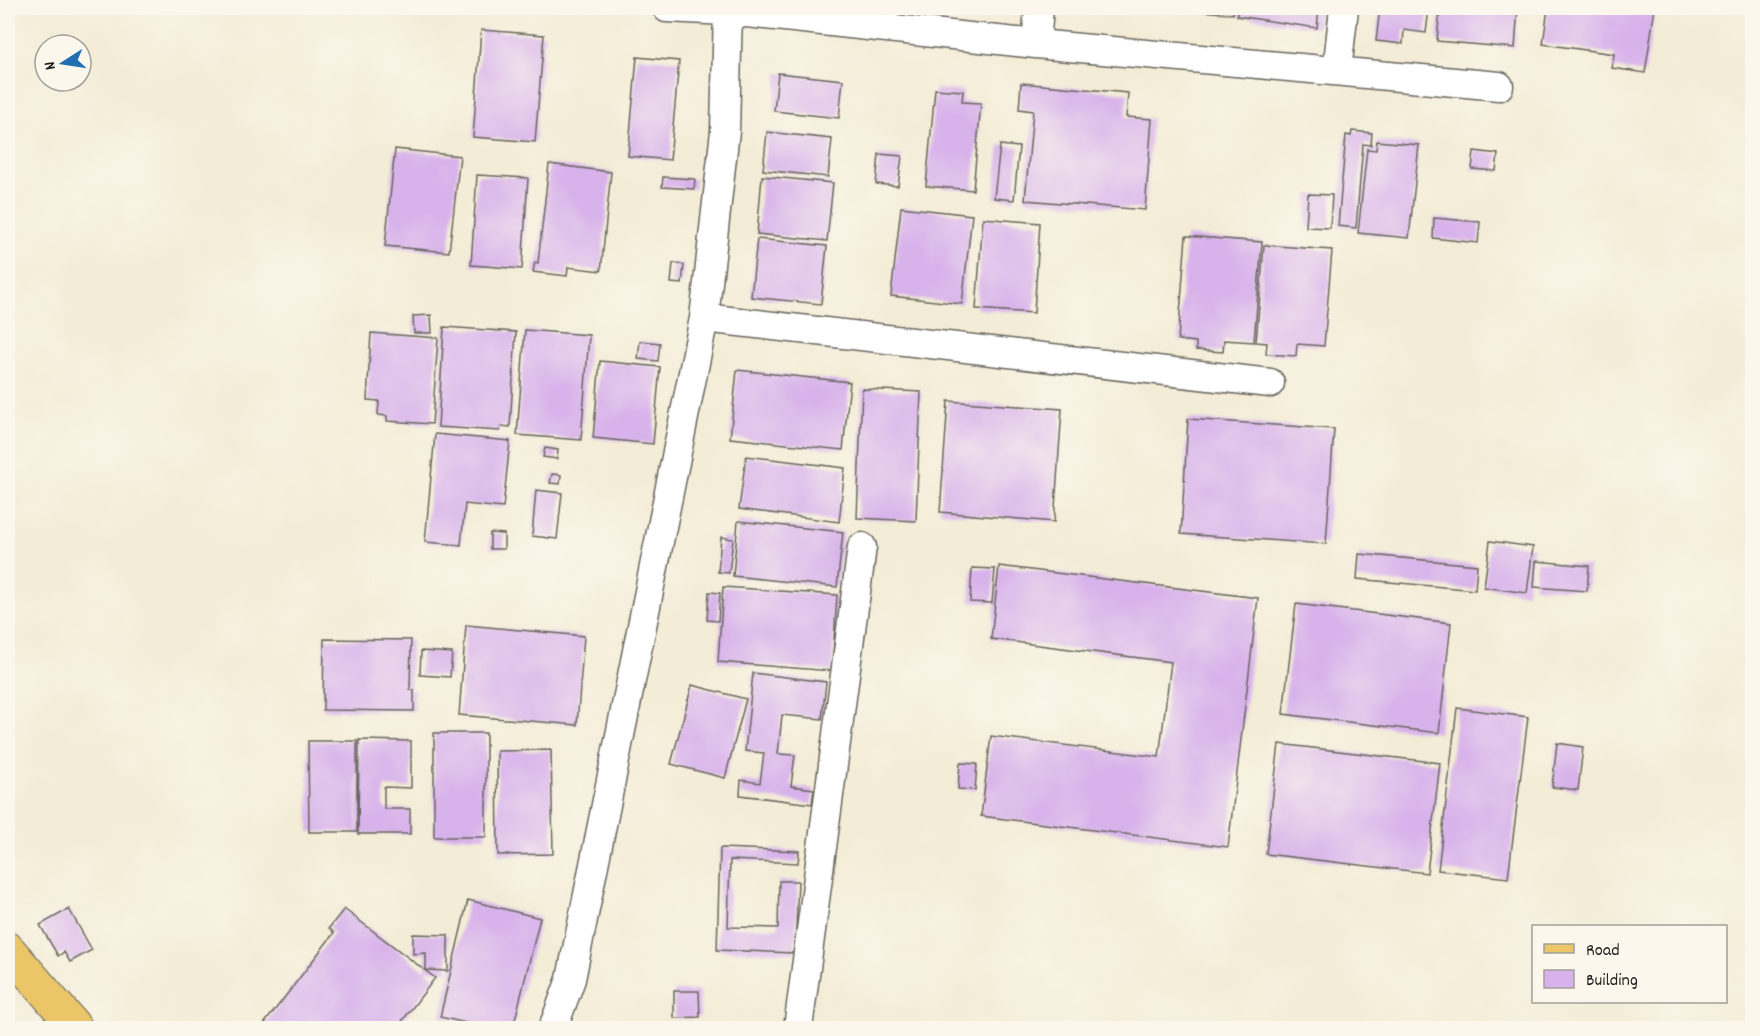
<svg xmlns="http://www.w3.org/2000/svg" width="1760" height="1036" viewBox="0 0 1760 1036" font-family="Dekko,sans-serif">
  <style>
    .building { fill: #d8b3eb }
    .lines { fill: none; stroke-linecap: round; stroke-linejoin: round }
    .minor-casing { stroke: #67655d; stroke-width: 31 }
    .major-casing { stroke: #67655d; stroke-width: 35 }
    .minor { stroke: #fff; stroke-width: 28 }
    .major { stroke: #eac669; stroke-width: 33 }
  </style>
  <rect width="100%" height="100%" fill="#fbf7ec"/>
  <filter id="ink" filterUnits="userSpaceOnUse"><feTurbulence type="fractalNoise" baseFrequency=".0167" numOctaves="2"/><feDisplacementMap in="SourceGraphic" scale="12" xChannelSelector="R" yChannelSelector="G"/><feConvolveMatrix kernelMatrix="1 2 1 2 8 2 1 2 1" color-interpolation-filters="sRGB"/></filter>
  <filter id="wash" filterUnits="userSpaceOnUse"><feTurbulence type="fractalNoise" baseFrequency=".008" numOctaves="4" result="noise"/><feDisplacementMap in="SourceGraphic" scale="24" xChannelSelector="R" yChannelSelector="G"/><feGaussianBlur stdDeviation="1.35" result="paint"/><feColorMatrix in="noise" values="0 0 0 0 0 0 0 0 0 0 0 0 0 0 0 0 0 1.4 0 .05"/><feComposite in="paint" operator="in"/></filter>
  <g filter="url(#wash)">
    <rect width="100%" height="100%" fill="#f3ecd6"/>
    <g id="blocks">
      <path class="building" d="M 1179,8 L 1233,8 L 1233,14 L 1178,9 Z
        M 1238,8 L 1319,8 L 1317,28 L 1237,16 Z
        M 1380,8 L 1429,8 L 1426,33 L 1404,30 L 1403,44 L 1376,41 Z
        M 1440,8 L 1518,8 L 1515,48 L 1437,41 Z
        M 1548,8 L 1655,8 L 1645,73 L 1612,68 L 1614,54 L 1543,44 Z
        M 481,30 L 544,35 L 535,142 L 473,137 Z
        M 637,57 L 679,61 L 670,160 L 628,156 Z
        M 778,73 L 843,80 L 839,118 L 774,111 Z
        M 1021,83 L 1128,93 L 1126,117 L 1152,119 L 1145,210 L 1025,200 L 1033,111 L 1019,109 Z
        M 935,89 L 963,91 L 962,102 L 981,103 L 973,190 L 926,186 Z
        M 1352,131 L 1372,133 L 1371,145 L 1363,144 L 1356,228 L 1338,226 L 1346,135 L 1351,136 Z
        M 767,132 L 832,139 L 828,177 L 763,170 Z
        M 1377,141 L 1419,145 L 1409,238 L 1358,233 L 1367,149 L 1376,150 Z
        M 1000,145 L 1019,147 L 1014,200 L 994,198 Z
        M 395,149 L 460,156 L 449,252 L 385,246 Z
        M 1474,151 L 1498,154 L 1496,171 L 1472,169 Z
        M 879,154 L 902,156 L 898,186 L 876,184 Z
        M 549,164 L 611,172 L 601,271 L 568,267 L 567,276 L 533,272 L 535,262 L 538,263 Z
        M 477,175 L 528,178 L 522,269 L 471,265 Z
        M 762,176 L 833,183 L 827,241 L 757,234 Z
        M 663,177 L 695,179 L 694,189 L 662,187 Z
        M 1308,194 L 1332,195 L 1330,228 L 1306,227 Z
        M 901,207 L 972,215 L 962,304 L 891,296 Z
        M 983,218 L 1040,223 L 1034,313 L 976,309 Z
        M 1434,218 L 1480,222 L 1478,243 L 1433,238 Z
        M 1186,236 L 1262,242 L 1254,342 L 1224,340 L 1223,352 L 1196,350 L 1196,342 L 1178,340 Z
        M 757,239 L 827,246 L 821,304 L 751,297 Z
        M 1264,245 L 1332,250 L 1324,346 L 1297,344 L 1296,356 L 1266,354 L 1267,343 L 1256,342 Z
        M 673,263 L 684,265 L 682,284 L 671,283 Z
        M 431,315 L 432,333 L 414,333 L 413,316 Z
        M 444,327 L 516,332 L 510,427 L 501,426 L 500,431 L 438,427 Z
        M 525,330 L 589,335 L 581,440 L 517,435 Z
        M 371,333 L 438,338 L 432,424 L 387,421 L 387,416 L 378,415 L 379,401 L 367,400 Z
        M 640,341 L 660,343 L 658,361 L 638,359 Z
        M 600,361 L 660,367 L 653,444 L 593,438 Z
        M 737,370 L 850,382 L 843,450 L 730,438 Z
        M 862,389 L 921,392 L 916,521 L 857,518 Z
        M 948,401 L 1062,409 L 1054,522 L 940,512 Z
        M 1188,419 L 1334,429 L 1326,544 L 1181,534 Z
        M 435,434 L 510,441 L 503,508 L 465,504 L 461,545 L 425,542 Z
        M 545,448 L 558,450 L 557,459 L 543,457 Z
        M 746,456 L 845,468 L 839,522 L 739,509 Z
        M 552,474 L 561,475 L 560,484 L 550,483 Z
        M 536,490 L 562,493 L 557,539 L 532,536 Z
        M 738,521 L 843,532 L 837,587 L 733,576 Z
        M 490,533 L 504,534 L 504,549 L 490,549 Z
        M 721,537 L 733,539 L 729,573 L 718,572 Z
        M 1490,541 L 1533,547 L 1527,593 L 1484,587 Z
        M 1359,554 L 1477,565 L 1475,590 L 1357,579 Z
        M 1536,561 L 1589,566 L 1587,591 L 1534,587 Z
        M 999,566 L 1258,598 L 1228,847 L 981,816 L 991,736 L 1159,757 L 1171,662 L 991,639 Z
        M 972,568 L 995,569 L 992,603 L 970,602 Z
        M 723,587 L 837,595 L 832,671 L 718,662 Z
        M 709,592 L 720,593 L 718,621 L 707,620 Z
        M 1296,604 L 1451,623 L 1439,733 L 1283,714 Z
        M 466,625 L 584,636 L 577,725 L 459,715 Z
        M 324,639 L 411,640 L 410,690 L 414,690 L 414,711 L 323,710 Z
        M 421,651 L 452,653 L 450,677 L 420,675 Z
        M 753,673 L 826,682 L 822,719 L 782,715 L 778,754 L 795,755 L 791,786 L 814,789 L 812,804 L 740,795 L 741,780 L 760,783 L 764,753 L 745,751 Z
        M 692,685 L 746,699 L 725,778 L 671,764 Z
        M 1457,708 L 1528,717 L 1508,878 L 1438,870 Z
        M 434,733 L 486,733 L 486,837 L 434,837 Z
        M 359,740 L 411,741 L 411,788 L 384,787 L 384,809 L 410,809 L 410,834 L 358,834 Z
        M 308,741 L 357,741 L 357,832 L 309,832 Z
        M 1557,743 L 1583,747 L 1578,790 L 1552,787 Z
        M 1279,744 L 1440,763 L 1427,873 L 1266,854 Z
        M 551,750 L 553,854 L 498,855 L 497,751 Z
        M 960,763 L 977,764 L 975,790 L 958,789 Z
        M 720,848 L 799,851 L 798,863 L 730,860 L 728,927 L 778,928 L 779,881 L 798,881 L 795,953 L 717,950 Z
        M 468,900 L 540,918 L 513,1028 L 487,1028 L 440,1017 Z
        M 69,909 L 92,950 L 70,962 L 64,952 L 58,956 L 40,925 Z
        M 344,909 L 435,978 L 397,1028 L 261,1028 L 334,933 L 329,928 Z
        M 413,934 L 448,935 L 448,971 L 426,970 L 426,953 L 413,954 Z
        M 674,991 L 699,991 L 700,1017 L 674,1018 Z"/>
    </g>
  </g>
  <g filter="url(#ink)">
    <use href="#blocks" fill-opacity="0" stroke="#67655d" stroke-width="1.5"/>
    <g class="lines">
      <g class="minor-casing">
        <path id="minor" d="M 667,8 L 727,11 L 1036,44 L 1499,86
          M 1036,44 L 1039,8
          M 1337,71 L 1344,8
          M 704,318 L 1270,383
          M 553,1028 L 571,979 L 704,318 L 725,131 L 728,8
          M 798,1028 L 862,547"/>
      </g>
      <g class="major-casing">
        <path id="major" d="M 8,949 L 76,1028"/>
      </g>
      <use href="#minor" class="minor"/>
      <use href="#major" class="major"/>
    </g>
  </g>
  <rect width="1760" height="1036" fill="none" stroke="#fbf7ec" stroke-width="30"/>
  <rect x="1532" y="925" width="195" height="78" fill="#fbf7ec" stroke="#a29f99" stroke-width="1.5"/>
  <rect x="1544" y="944" width="30" height="9" fill="#eac669" stroke="#a29f99" stroke-width="1.5"/>
  <text x="1586" y="955" font-size="18" fill="#1c1c1c">Road</text>
  <rect x="1544" y="970" width="30" height="18" fill="#d8b3eb" stroke="#a29f99" stroke-width="1.5"/>
  <text x="1586" y="985" font-size="18" fill="#1c1c1c">Building</text>
  <g transform="translate(63 63) rotate(258)"><circle r="28" fill="#fbf7ec" stroke="#a29f99" stroke-width="1.5"/>
  <path d="M0-4.5L10 22L0 15L-10 22Z" fill="#1f6fb2"/>
  <text y="-9" font-size="16" font-weight="bold" text-anchor="middle" fill="#1c1c1c">N</text>
  </g>
</svg>
